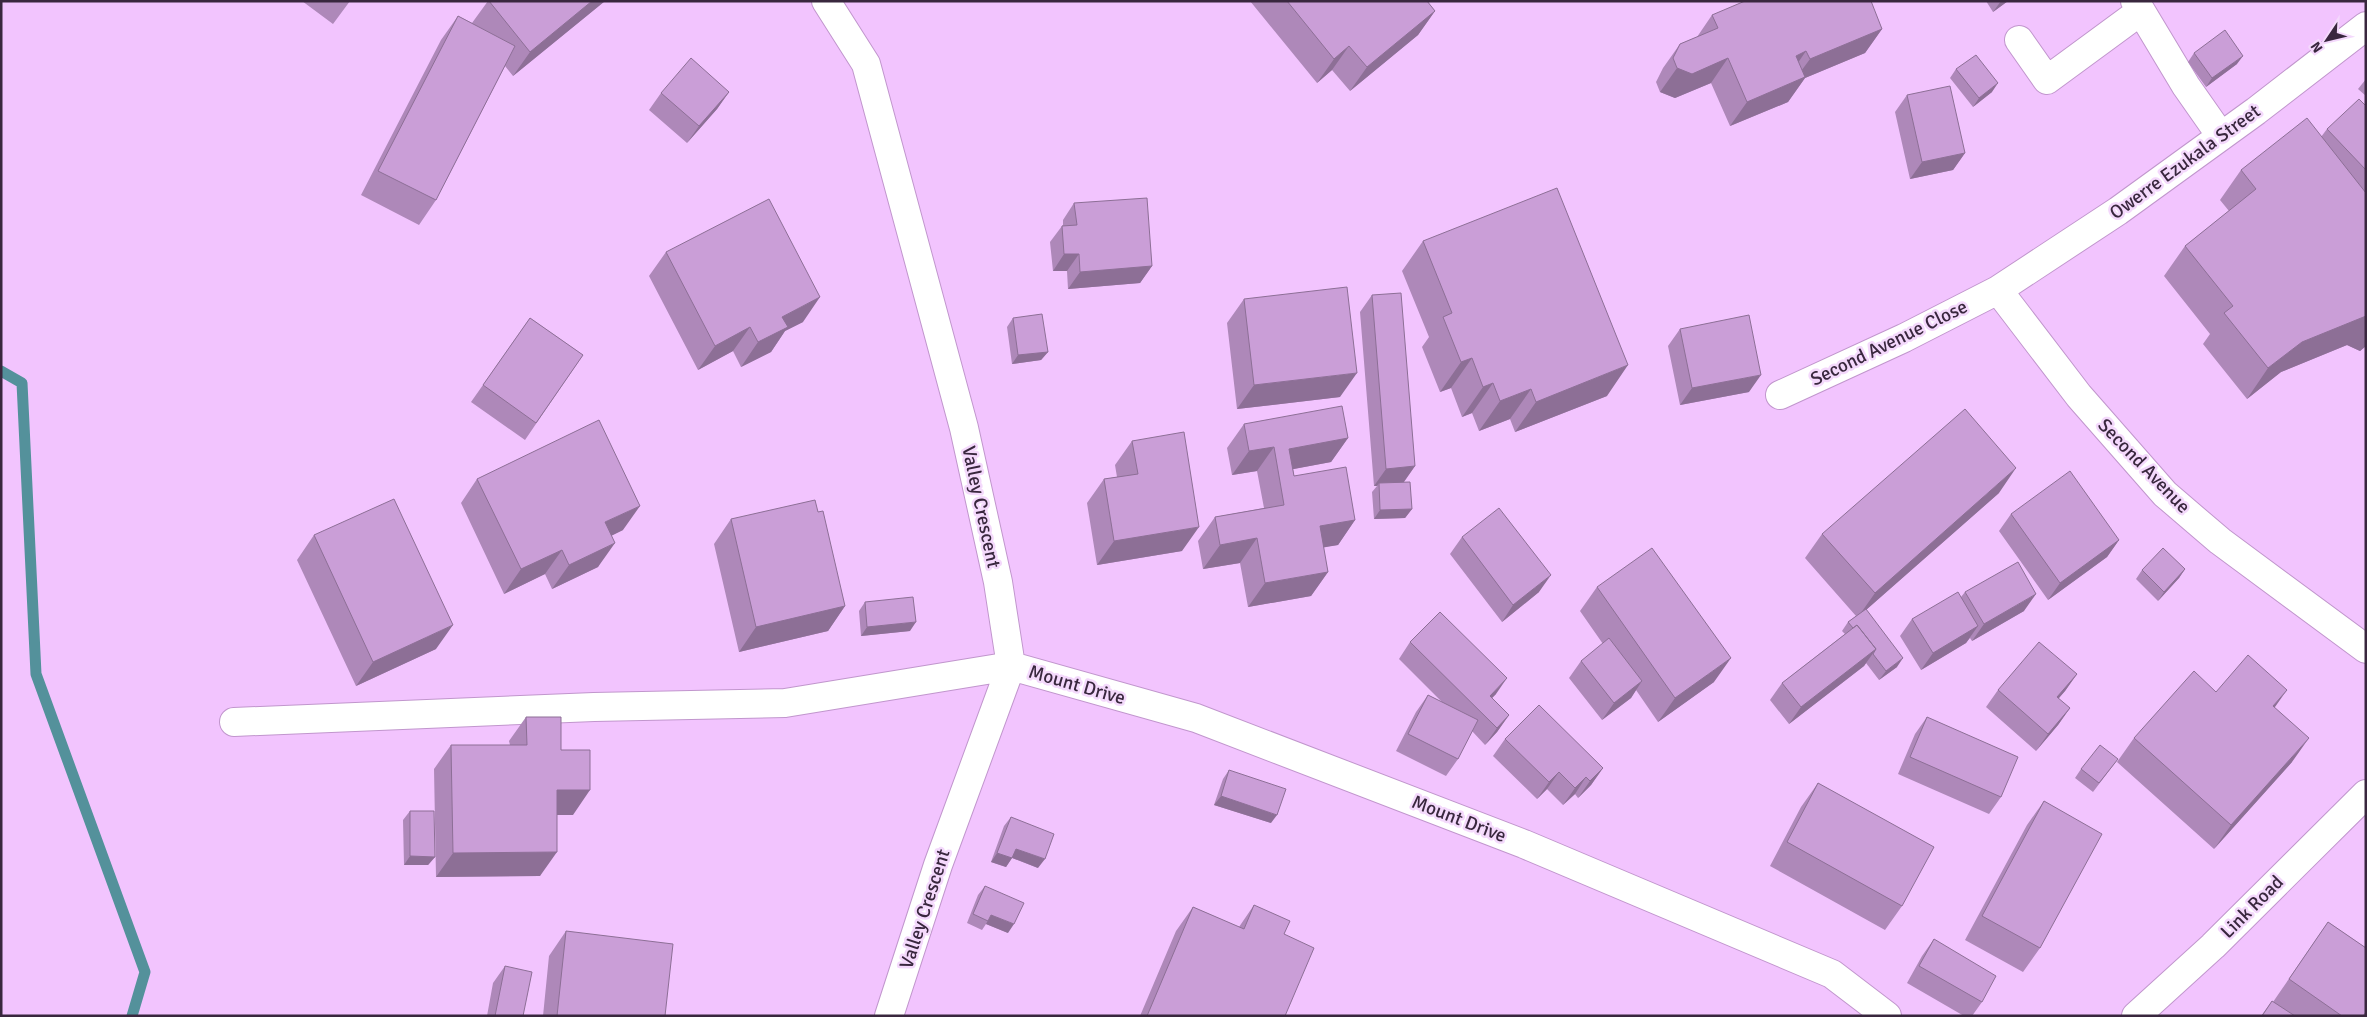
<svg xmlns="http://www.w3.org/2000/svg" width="2367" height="1017" viewBox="0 0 2367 1017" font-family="Signika,sans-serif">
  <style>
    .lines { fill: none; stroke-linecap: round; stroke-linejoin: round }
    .stream { stroke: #54919b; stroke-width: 11 }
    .minor-casing { stroke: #c196cd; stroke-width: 30 }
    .minor { stroke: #fff; stroke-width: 28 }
    .wall { fill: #ae88b9 }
    .shaded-wall { fill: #8d6f96 }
    .building { fill: #ca9ed7; stroke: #8d6f96 }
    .labels { text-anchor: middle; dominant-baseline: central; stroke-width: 5; stroke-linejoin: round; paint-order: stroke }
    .street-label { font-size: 19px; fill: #39273e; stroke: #f4d9fc }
  </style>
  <rect width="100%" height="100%" fill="#f2c4fe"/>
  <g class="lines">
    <path class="stream" d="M 1,371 L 22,383 L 36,674 L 145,972 L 132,1016"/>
    <g class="minor-casing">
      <path id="minor" d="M 826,1 L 866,64 L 964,428 L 998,582 L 1011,666 L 938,865 L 889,1016
        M 2135,1 L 2186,86 L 2221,136
        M 2019,40 L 2047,80 L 2141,11
        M 1998,290 L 2079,396 L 2165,494 L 2220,541 L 2366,649
        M 1780,395 L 1904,338 L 1998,290 L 2118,211 L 2256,111 L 2366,26
        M 234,722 L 594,707 L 785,703 L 1011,666 L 1196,718 L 1524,844 L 1832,974 L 1887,1016
        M 2136,1016 L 2213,946 L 2366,794"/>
    </g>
    <use href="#minor" class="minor"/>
  </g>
  <path class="wall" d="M 302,1 L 350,1 L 333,24 Z
    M 488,1 L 605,1 L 513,76 L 505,66 L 436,200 L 419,225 L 361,195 L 441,40 L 458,16 L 472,23 Z
    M 1250,1 L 1427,1 L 1435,11 L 1418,35 L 1350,91 L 1332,70 L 1317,83 Z
    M 1986,1 L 2008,1 L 1993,12 Z
    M 1712,15 L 1882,29 L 1865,53 L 1805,78 L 1788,102 L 1730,126 L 1711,83 L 1675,98 L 1660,92 L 1656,82 L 1663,68 L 1680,44 L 1697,37 Z
    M 2194,53 L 2237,64 L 2206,87 L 2188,62 Z
    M 1956,69 L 1992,92 L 1973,107 L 1950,78 Z
    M 2366,79 L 2366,96 L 2358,89 Z
    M 729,92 L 717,109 L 687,143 L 649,110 L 661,93 Z
    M 1907,95 L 1965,153 L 1953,170 L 1910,179 L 1895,112 Z
    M 2366,106 L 2366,191 L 2365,192 L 2366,193 L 2366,346 L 2360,351 L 2347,345 L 2281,372 L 2247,399 L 2203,344 L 2210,334 L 2164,276 L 2185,246 L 2229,211 L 2220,200 L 2241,170 L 2321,137 L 2327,129 Z
    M 1074,203 L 1152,266 L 1140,283 L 1068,289 L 1067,271 L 1053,271 L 1050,242 L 1062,226 L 1063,225 L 1063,220 Z
    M 1423,241 L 1607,396 L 1515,432 L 1510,419 L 1479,431 L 1472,413 L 1462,417 L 1451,388 L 1440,392 L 1422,347 L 1429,337 L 1402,271 Z
    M 666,252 L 803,322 L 785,331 L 771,352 L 741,367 L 733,351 L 698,370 L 649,276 Z
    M 1372,295 L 1415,466 L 1404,482 L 1412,509 L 1405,518 L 1374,519 L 1372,492 L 1377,486 L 1374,486 L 1360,312 Z
    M 1244,299 L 1340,397 L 1237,409 L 1227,323 Z
    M 530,318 L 583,355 L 525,440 L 471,402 Z
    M 1013,318 L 1048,352 L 1041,360 L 1012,364 L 1007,327 Z
    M 1680,329 L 1749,392 L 1680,405 L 1668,346 Z
    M 1244,424 L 1348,438 L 1331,462 L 1293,469 L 1294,476 L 1355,520 L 1338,545 L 1323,547 L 1328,572 L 1311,596 L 1248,607 L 1240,563 L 1203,569 L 1198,541 L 1215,517 L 1264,508 L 1257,471 L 1232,475 L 1227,448 Z
    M 1132,441 L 1182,551 L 1097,565 L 1087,503 L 1104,479 L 1117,477 L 1115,465 Z
    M 477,479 L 623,530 L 611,536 L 598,567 L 552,589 L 545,574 L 504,594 L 461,503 Z
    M 1999,493 L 1866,610 L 1897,667 L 1879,680 L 1866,663 L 1864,666 L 1789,724 L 1770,700 L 1782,683 L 1845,634 L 1842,631 L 1848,622 L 1856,616 L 1805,558 L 1822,534 Z
    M 818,512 L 845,606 L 828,631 L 739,652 L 714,544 L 731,519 Z
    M 2011,514 L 2119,540 L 2107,557 L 2048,600 L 1999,531 Z
    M 314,535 L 436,649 L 356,686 L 297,560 Z
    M 1462,537 L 1539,592 L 1502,622 L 1450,554 Z
    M 2185,569 L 2179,578 L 2158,601 L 2136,579 L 2142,570 Z
    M 1597,587 L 1714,682 L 1658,722 L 1636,690 L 1631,698 L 1602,720 L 1569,678 L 1581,661 L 1603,644 L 1580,611 Z
    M 1965,592 L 2024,611 L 1972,641 L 1970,638 L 1966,643 L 1921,670 L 1900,636 L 1912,619 L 1961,597 Z
    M 865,602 L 910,631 L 861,636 L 859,611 Z
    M 1410,642 L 1496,694 L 1492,698 L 1509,715 L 1497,732 L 1485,745 L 1472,731 L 1458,759 L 1446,776 L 1396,751 L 1416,712 L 1428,695 L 1442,702 L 1399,659 Z
    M 2077,674 L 2065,691 L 2058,699 L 2070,708 L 2058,725 L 2036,751 L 1986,707 L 1998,690 Z
    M 2216,692 L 2292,762 L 2214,849 L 2117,762 L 2134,738 Z
    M 526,717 L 561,750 L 573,815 L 557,815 L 540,876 L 436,877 L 434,769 L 451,745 L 510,745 L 509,741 Z
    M 1927,717 L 2001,797 L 1989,814 L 1898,774 L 1915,734 Z
    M 1505,739 L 1603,768 L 1591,785 L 1578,798 L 1575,794 L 1563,805 L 1547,789 L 1537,799 L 1493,756 Z
    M 2118,759 L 2093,792 L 2075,778 L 2081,769 Z
    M 1229,770 L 1271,823 L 1214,805 L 1223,779 Z
    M 1818,783 L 1902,906 L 1885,930 L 1770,866 L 1801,807 Z
    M 2044,801 L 2040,948 L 2023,972 L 1965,940 L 2027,825 Z
    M 410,811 L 435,857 L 428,865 L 404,865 L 403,820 Z
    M 1011,817 L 1038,868 L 1012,858 L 1006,867 L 991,862 L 1004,826 Z
    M 985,886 L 1008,933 L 986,924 L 982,930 L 967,923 L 978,895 Z
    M 1254,905 L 1284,934 L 1285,1016 L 1140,1016 L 1176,931 L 1193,907 L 1239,927 Z
    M 2328,922 L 2366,948 L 2366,1016 L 2261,1016 L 2272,1001 L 2273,1002 Z
    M 566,931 L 665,1016 L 543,1016 L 549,956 Z
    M 1934,939 L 1982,1002 L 1972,1016 L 1964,1016 L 1907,983 L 1922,956 Z
    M 505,966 L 523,1016 L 487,1016 L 493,983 Z"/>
  <path class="shaded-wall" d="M 592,1 L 605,1 L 513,76 L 530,52 Z
    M 2001,1 L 2008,1 L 1993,12 Z
    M 1435,11 L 1418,35 L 1350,91 L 1367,67 Z
    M 1882,29 L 1865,53 L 1805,78 L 1788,102 L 1730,126 L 1747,102 L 1793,82 L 1810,59 Z
    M 1349,46 L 1332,70 L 1317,83 L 1334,59 Z
    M 1806,51 L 1789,76 L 1796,56 Z
    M 2243,56 L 2237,64 L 2206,87 L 2212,78 Z
    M 1728,58 L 1711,83 L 1675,98 L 1660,92 L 1677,68 Z
    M 1998,83 L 1992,92 L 1973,107 L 1979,98 Z
    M 729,92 L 717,109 L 687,143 L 699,126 Z
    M 1965,153 L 1953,170 L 1910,179 L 1922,162 Z
    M 1064,254 L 1079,254 L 1067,271 L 1053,271 Z
    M 1152,266 L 1140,283 L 1068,289 L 1080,272 Z
    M 820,297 L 803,322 L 785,331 L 771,352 L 741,367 L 758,342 L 782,317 Z
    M 2366,316 L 2366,346 L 2360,351 L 2347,345 L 2281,372 L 2247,399 L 2268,368 L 2302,342 Z
    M 750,327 L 733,351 L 698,370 L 715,346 Z
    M 1048,352 L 1041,360 L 1012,364 L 1018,355 Z
    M 1472,358 L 1451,388 L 1440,392 L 1461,362 Z
    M 1628,365 L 1607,396 L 1515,432 L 1536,402 Z
    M 1357,373 L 1340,397 L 1237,409 L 1254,385 Z
    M 1761,375 L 1749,392 L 1680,405 L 1692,388 Z
    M 1493,383 L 1472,413 L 1462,417 L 1483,387 Z
    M 1531,389 L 1510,419 L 1479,431 L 1500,401 Z
    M 1348,438 L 1331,462 L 1278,472 L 1289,449 Z
    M 1274,447 L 1257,471 L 1232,475 L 1249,451 Z
    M 1415,466 L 1403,483 L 1379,483 L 1377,486 L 1374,486 L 1386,469 Z
    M 2016,468 L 1999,493 L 1858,617 L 1875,593 Z
    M 640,506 L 623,530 L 588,547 L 605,522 Z
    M 1412,509 L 1405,518 L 1374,519 L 1380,510 Z
    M 1355,520 L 1338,545 L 1303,551 L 1320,526 Z
    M 1199,527 L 1182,551 L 1097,565 L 1114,541 Z
    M 1257,538 L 1240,563 L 1203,569 L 1220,545 Z
    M 2119,540 L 2107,557 L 2048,600 L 2060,583 Z
    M 615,543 L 598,567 L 552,589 L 569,565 Z
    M 562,550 L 545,574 L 504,594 L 521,569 Z
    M 2185,569 L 2179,578 L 2158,601 L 2164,592 Z
    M 1328,572 L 1311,596 L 1248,607 L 1265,583 Z
    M 1551,575 L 1539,592 L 1502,622 L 1513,605 Z
    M 2036,594 L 2024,611 L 1972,641 L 1984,624 Z
    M 845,606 L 828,631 L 739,652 L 756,627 Z
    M 916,622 L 910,631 L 861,636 L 867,627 Z
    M 453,625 L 436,649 L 356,686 L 373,662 Z
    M 1978,626 L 1966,643 L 1921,670 L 1933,653 Z
    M 1876,649 L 1864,666 L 1789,724 L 1801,707 Z
    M 1731,658 L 1714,682 L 1658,722 L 1675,698 Z
    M 1903,658 L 1897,667 L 1879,680 L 1886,671 Z
    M 2077,674 L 2065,691 L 2045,714 L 2057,697 Z
    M 1507,678 L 1496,694 L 1480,710 L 1490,696 Z
    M 1642,681 L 1631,698 L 1602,720 L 1614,703 Z
    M 2287,690 L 2270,714 L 2273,706 Z
    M 2070,708 L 2058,725 L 2036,751 L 2048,734 Z
    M 1509,715 L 1497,732 L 1485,745 L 1497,728 Z
    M 2309,738 L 2292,762 L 2214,849 L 2231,825 Z
    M 1603,768 L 1591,785 L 1578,798 L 1590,781 Z
    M 1559,772 L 1547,789 L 1537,799 L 1549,782 Z
    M 1586,777 L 1575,794 L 1563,805 L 1575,788 Z
    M 557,790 L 590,790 L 573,815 L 540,815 Z
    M 1221,796 L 1277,815 L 1271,823 L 1214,805 Z
    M 1016,849 L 1045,859 L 1038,868 L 1010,857 Z
    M 557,852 L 540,876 L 436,877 L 453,853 Z
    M 997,853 L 1012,858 L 1006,867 L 991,862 Z
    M 410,856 L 435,857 L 428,865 L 404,865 Z
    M 991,915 L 1014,924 L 1008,933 L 986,924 Z"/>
  <path class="building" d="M 489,1 L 592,1 L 530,52 Z
    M 1287,1 L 1427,1 L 1435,11 L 1367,67 L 1349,46 L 1334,59 Z
    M 1745,1 L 1871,1 L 1882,29 L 1810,59 L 1806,51 L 1796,56 L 1805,77 L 1747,102 L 1728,58 L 1692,74 L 1677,68 L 1673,58 L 1680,44 L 1718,28 L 1712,15 Z
    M 458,16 L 515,46 L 436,200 L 378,171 Z
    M 2225,30 L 2243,56 L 2212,78 L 2194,53 Z
    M 1976,55 L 1998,83 L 1979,98 L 1956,69 Z
    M 691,58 L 729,92 L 699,126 L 661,93 Z
    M 1950,86 L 1965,153 L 1922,162 L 1907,95 Z
    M 2359,99 L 2366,106 L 2366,170 L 2327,129 Z
    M 2307,118 L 2366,193 L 2366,316 L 2302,342 L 2268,368 L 2224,313 L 2233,306 L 2185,246 L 2256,189 L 2241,170 Z
    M 1557,188 L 1628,365 L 1536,402 L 1531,389 L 1500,401 L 1493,383 L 1483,387 L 1472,358 L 1461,362 L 1443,317 L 1452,313 L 1423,241 Z
    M 1147,198 L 1152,266 L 1080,272 L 1079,254 L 1064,254 L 1062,226 L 1077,225 L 1074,203 Z
    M 769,199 L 820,297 L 782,317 L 788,327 L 758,342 L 750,327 L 715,346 L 666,252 Z
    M 1347,287 L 1357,373 L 1254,385 L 1244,299 Z
    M 1401,293 L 1415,466 L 1386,469 L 1372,295 Z
    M 1042,314 L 1048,352 L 1018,355 L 1013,318 Z
    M 1749,315 L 1761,375 L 1692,388 L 1680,329 Z
    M 530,318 L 583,355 L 536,423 L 483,385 Z
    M 1342,406 L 1348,438 L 1289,449 L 1294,476 L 1346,467 L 1355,520 L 1320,526 L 1328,572 L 1265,583 L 1257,538 L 1220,545 L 1215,517 L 1284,505 L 1274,447 L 1249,451 L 1244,424 Z
    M 1965,409 L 2016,468 L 1875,593 L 1822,534 Z
    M 599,420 L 640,506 L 605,522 L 615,543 L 569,565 L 562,550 L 521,569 L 477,479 Z
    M 1184,432 L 1199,527 L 1114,541 L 1104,479 L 1138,474 L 1132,441 Z
    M 2070,471 L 2119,540 L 2060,583 L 2011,514 Z
    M 1410,482 L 1412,509 L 1380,510 L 1379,483 Z
    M 394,499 L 453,625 L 373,662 L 314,535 Z
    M 815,500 L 818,512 L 823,511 L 845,606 L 756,627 L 731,519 Z
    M 1499,508 L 1551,575 L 1513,605 L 1462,537 Z
    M 1652,548 L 1731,658 L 1675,698 L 1597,587 Z
    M 2163,548 L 2185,569 L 2164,592 L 2142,570 Z
    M 2018,562 L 2036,594 L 1984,624 L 1965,592 Z
    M 1958,592 L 1978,626 L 1933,653 L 1912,619 Z
    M 913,597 L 916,622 L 867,627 L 865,602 Z
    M 1866,609 L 1903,658 L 1886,671 L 1873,654 L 1876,649 L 1857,625 L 1853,628 L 1848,622 Z
    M 1440,612 L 1507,678 L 1490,696 L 1509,715 L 1497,728 L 1410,642 Z
    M 1857,625 L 1876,649 L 1801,707 L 1782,683 Z
    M 1609,638 L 1642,681 L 1614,703 L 1581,661 Z
    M 2039,642 L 2077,674 L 2057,697 L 2070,708 L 2048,734 L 1998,690 Z
    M 2248,655 L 2287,690 L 2273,706 L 2309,738 L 2231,825 L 2134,738 L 2194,671 L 2216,692 Z
    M 1428,695 L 1478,720 L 1458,759 L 1408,734 Z
    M 1539,705 L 1603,768 L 1590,781 L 1586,777 L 1575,788 L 1559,772 L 1549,782 L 1505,739 Z
    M 526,717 L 561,717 L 561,750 L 590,750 L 590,790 L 557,790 L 557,852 L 453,853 L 451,745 L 527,745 Z
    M 1927,717 L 2018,757 L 2001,797 L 1910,757 Z
    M 2100,745 L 2118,759 L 2099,783 L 2081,769 Z
    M 1229,770 L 1286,789 L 1277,815 L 1221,796 Z
    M 1818,783 L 1934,847 L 1902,906 L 1787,842 Z
    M 2044,801 L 2102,834 L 2040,948 L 1982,916 Z
    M 410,811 L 434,811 L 435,857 L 410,856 Z
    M 1011,817 L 1054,834 L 1045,859 L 1016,849 L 1012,858 L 997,853 Z
    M 985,886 L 1024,903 L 1014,924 L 991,915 L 988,921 L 973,914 Z
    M 1254,905 L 1290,921 L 1284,934 L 1314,948 L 1285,1016 L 1147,1016 L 1193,907 L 1244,929 Z
    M 2328,922 L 2366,948 L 2366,1012 L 2363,1016 L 2342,1016 L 2289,979 Z
    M 566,931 L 673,944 L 665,1016 L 557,1016 Z
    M 1934,939 L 1996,976 L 1982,1002 L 1919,966 Z
    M 505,966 L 532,972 L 523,1016 L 495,1016 Z
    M 2272,1001 L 2295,1016 L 2262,1016 Z"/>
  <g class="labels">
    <g class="street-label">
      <text transform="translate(2185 162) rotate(-36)">Owerre Ezukala Street</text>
      <text transform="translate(1889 343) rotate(-26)">Second Avenue Close</text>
      <text transform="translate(2144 466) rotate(46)">Second Avenue</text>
      <text transform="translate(981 507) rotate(78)">Valley Crescent</text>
      <text transform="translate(1077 685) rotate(16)">Mount Drive</text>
      <text transform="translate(1459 819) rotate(21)">Mount Drive</text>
      <text transform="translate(2252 907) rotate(-45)">Link Road</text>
      <text transform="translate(925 909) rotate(-72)">Valley Crescent</text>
    </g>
  </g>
  <rect width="2367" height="1017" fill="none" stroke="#39273e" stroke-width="5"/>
  <g transform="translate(2327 40) rotate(235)" stroke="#f4d9fc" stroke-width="4" paint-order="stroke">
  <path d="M0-4L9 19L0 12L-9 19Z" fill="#39273e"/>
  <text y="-8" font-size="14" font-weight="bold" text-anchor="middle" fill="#39273e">N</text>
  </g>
</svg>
